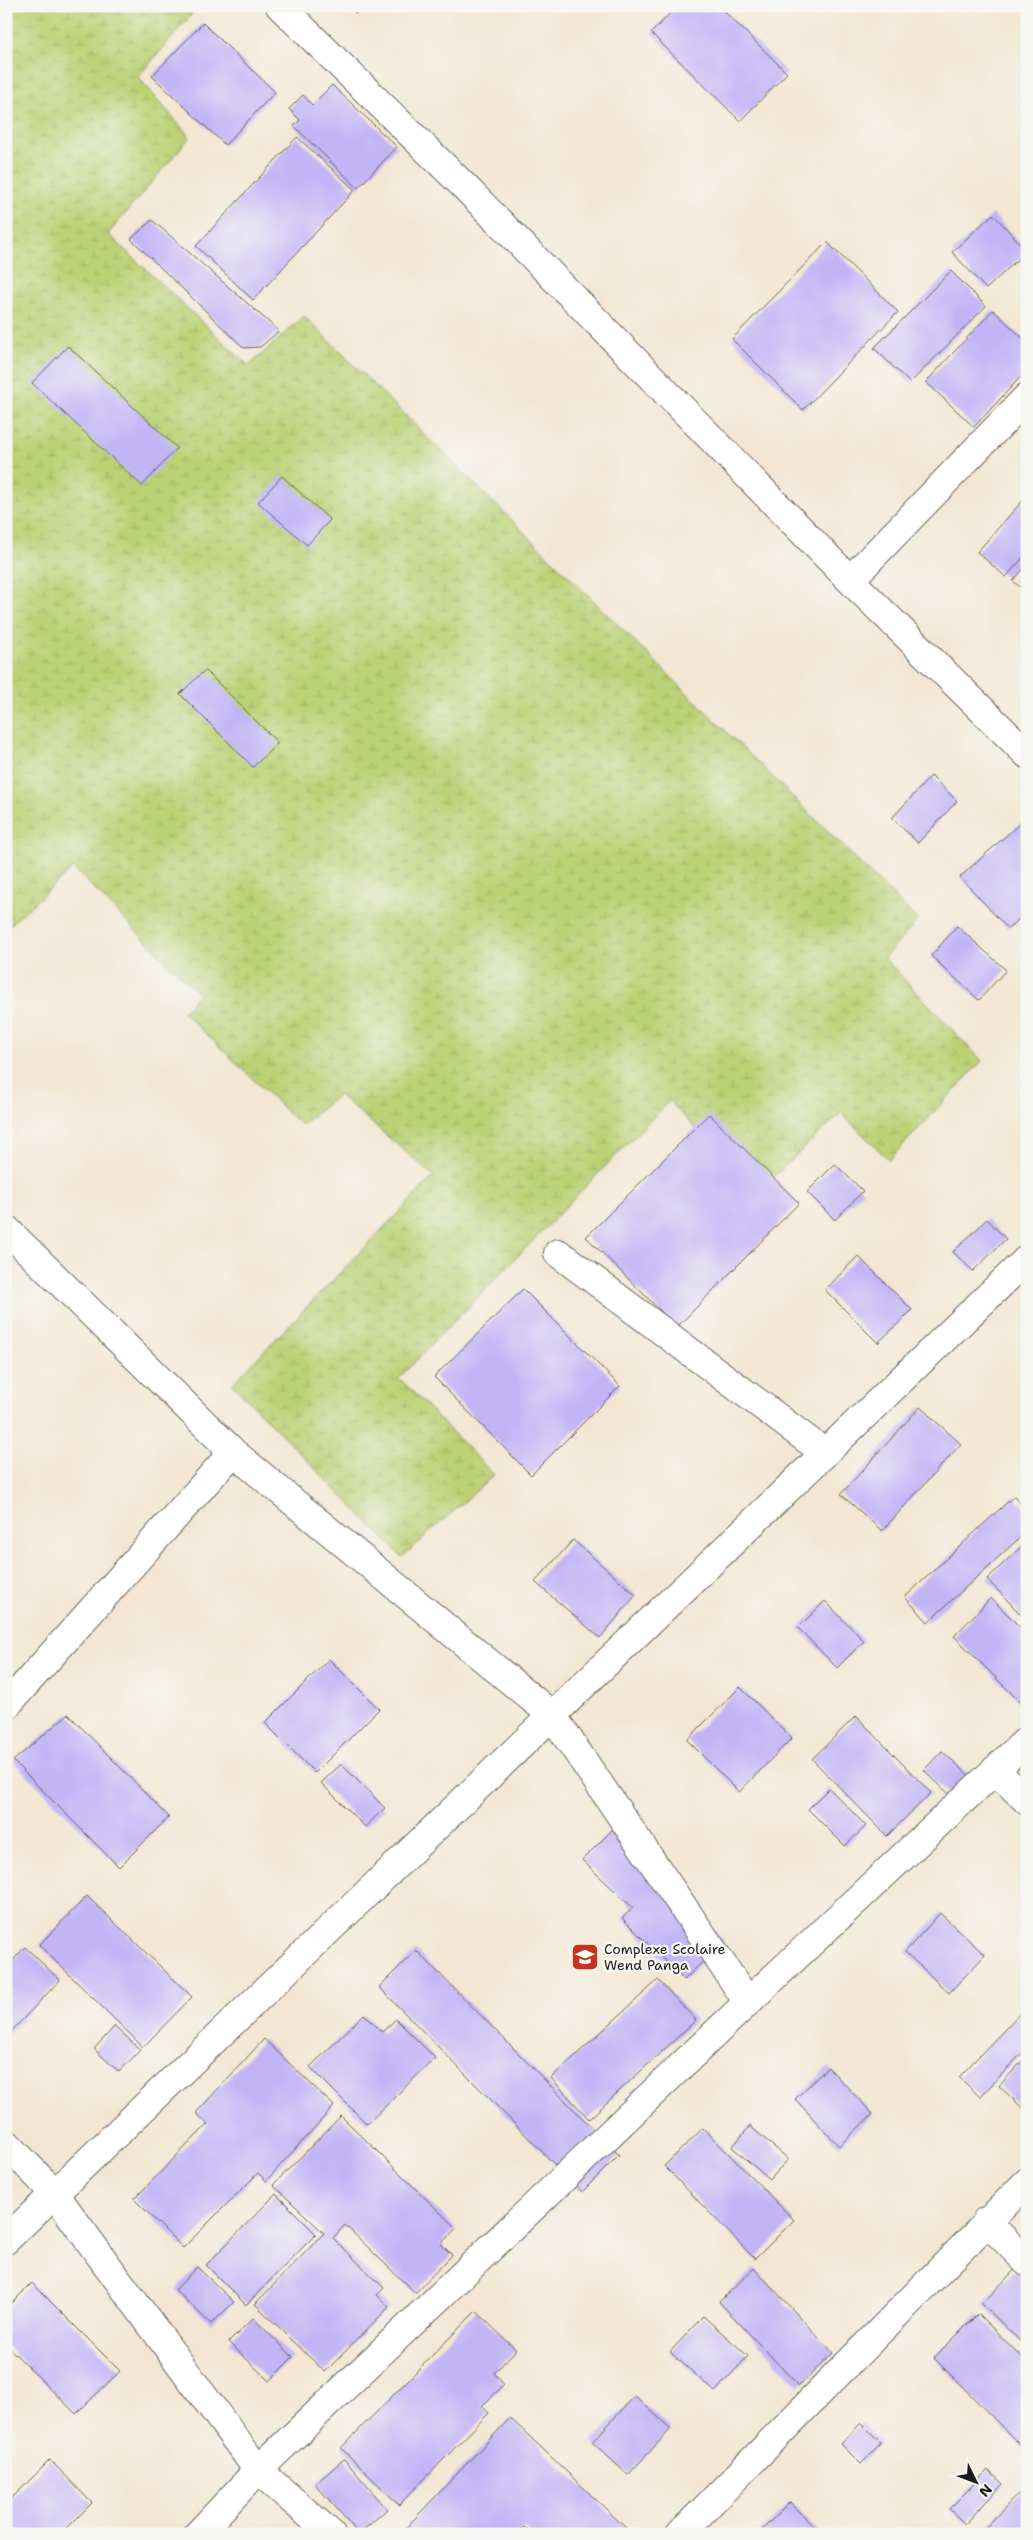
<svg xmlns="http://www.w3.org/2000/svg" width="1033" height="2540" viewBox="0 0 1033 2540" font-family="'Shantell Sans',sans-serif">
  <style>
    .wetland { fill: url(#wetland-marsh); stroke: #6c7648 }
    .building { fill: #c2b5f6 }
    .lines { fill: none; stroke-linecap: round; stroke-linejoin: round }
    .minor-casing { stroke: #67635c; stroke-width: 30 }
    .minor { stroke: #fff; stroke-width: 28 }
    .labels { text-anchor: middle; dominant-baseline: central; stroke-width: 4.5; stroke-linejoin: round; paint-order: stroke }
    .poi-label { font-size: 14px; fill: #1c1c1c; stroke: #f6f6f2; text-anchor: start }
  </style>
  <defs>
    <pattern id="wetland-marsh" width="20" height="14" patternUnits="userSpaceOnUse" patternTransform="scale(1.25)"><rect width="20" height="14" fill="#bcd175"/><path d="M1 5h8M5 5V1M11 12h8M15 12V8" fill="none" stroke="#a1b365"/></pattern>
  </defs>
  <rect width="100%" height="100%" fill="#f6f6f2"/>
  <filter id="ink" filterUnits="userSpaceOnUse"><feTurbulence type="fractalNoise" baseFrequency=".02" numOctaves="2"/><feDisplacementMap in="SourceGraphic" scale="10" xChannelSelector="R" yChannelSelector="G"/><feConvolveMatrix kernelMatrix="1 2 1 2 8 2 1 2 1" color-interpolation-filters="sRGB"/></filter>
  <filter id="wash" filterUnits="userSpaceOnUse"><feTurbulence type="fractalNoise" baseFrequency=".0096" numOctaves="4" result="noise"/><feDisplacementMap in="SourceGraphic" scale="20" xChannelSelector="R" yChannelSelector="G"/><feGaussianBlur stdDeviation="1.12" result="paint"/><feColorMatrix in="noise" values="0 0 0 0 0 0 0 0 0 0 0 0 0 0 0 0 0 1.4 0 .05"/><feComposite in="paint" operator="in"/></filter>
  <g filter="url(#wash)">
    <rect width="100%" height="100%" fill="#f3e7d3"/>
    <path class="wetland" d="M 6,6 L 199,6 L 138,77 L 190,137 L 108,234 L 249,366 L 304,316 L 918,920 L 884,958 L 982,1061 L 889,1160 L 841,1113 L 757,1192 L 669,1101 L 399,1378 L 494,1475 L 402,1557 L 232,1384 L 434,1176 L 339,1095 L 301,1125 L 183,1012 L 199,994 L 73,868 L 6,928 Z"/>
    <g id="blocks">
      <path class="building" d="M 348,6 L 363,6 L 356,14 Z
        M 677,6 L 719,6 L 787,73 L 740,121 L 651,33 Z
        M 203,23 L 275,92 L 225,145 L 152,76 Z
        M 332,85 L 397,147 L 358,188 L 294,126 L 300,120 L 289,109 L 303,95 L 312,105 Z
        M 297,137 L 355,190 L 253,300 L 196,246 Z
        M 993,214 L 1027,251 L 986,289 L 952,252 Z
        M 152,220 L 279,331 L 260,347 L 244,348 L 131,239 Z
        M 827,242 L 898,312 L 803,410 L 732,339 Z
        M 951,271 L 986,306 L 910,383 L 874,348 Z
        M 993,310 L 1027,342 L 1027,370 L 974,427 L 926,382 Z
        M 68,346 L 177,448 L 142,486 L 32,383 Z
        M 282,476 L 330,520 L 307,545 L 258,502 Z
        M 1024,499 L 1027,501 L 1027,553 L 1006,577 L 977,552 Z
        M 1027,565 L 1027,593 L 1013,581 Z
        M 205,670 L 278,743 L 253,767 L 180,694 Z
        M 931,776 L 957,801 L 918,843 L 892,818 Z
        M 1027,817 L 1027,912 L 1008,929 L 960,877 Z
        M 957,926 L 1006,970 L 979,1000 L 931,956 Z
        M 709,1114 L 799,1203 L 677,1327 L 586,1237 Z
        M 835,1164 L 863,1191 L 835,1220 L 807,1192 Z
        M 987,1219 L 1006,1239 L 973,1271 L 953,1252 Z
        M 858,1256 L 912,1310 L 878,1343 L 825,1290 Z
        M 523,1289 L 620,1386 L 531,1475 L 434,1377 Z
        M 920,1407 L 961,1444 L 882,1531 L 841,1494 Z
        M 1014,1496 L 1027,1510 L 1027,1531 L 928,1622 L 905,1597 Z
        M 573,1540 L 636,1595 L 600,1638 L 535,1582 Z
        M 1027,1541 L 1027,1621 L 987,1579 Z
        M 991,1598 L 1027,1634 L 1027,1703 L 1024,1706 L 954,1636 Z
        M 825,1601 L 864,1641 L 837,1668 L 798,1628 Z
        M 329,1659 L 379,1709 L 315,1773 L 265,1723 Z
        M 740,1687 L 792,1738 L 739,1792 L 687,1740 Z
        M 68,1714 L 169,1817 L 119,1867 L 13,1761 Z
        M 856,1716 L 931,1793 L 887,1836 L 812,1759 Z
        M 942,1751 L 973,1779 L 954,1799 L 924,1770 Z
        M 341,1764 L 385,1808 L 365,1827 L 321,1783 Z
        M 829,1788 L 866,1826 L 845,1846 L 808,1809 Z
        M 614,1828 L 724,1941 L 684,1980 L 622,1918 L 633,1908 L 582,1860 Z
        M 87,1896 L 192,1997 L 143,2047 L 39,1945 Z
        M 940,1913 L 985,1955 L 949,1993 L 905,1952 Z
        M 25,1947 L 60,1980 L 6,2037 L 6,1968 Z
        M 416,1950 L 619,2155 L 582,2192 L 379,1987 Z
        M 658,1980 L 696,2020 L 589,2119 L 551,2078 Z
        M 1027,2006 L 1027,2048 L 980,2097 L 959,2077 Z
        M 364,2014 L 382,2032 L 396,2019 L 435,2058 L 367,2124 L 310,2067 Z
        M 115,2026 L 140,2050 L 119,2072 L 94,2049 Z
        M 264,2039 L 334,2106 L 266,2181 L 258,2173 L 183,2248 L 134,2199 L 208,2124 L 196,2113 Z
        M 1027,2056 L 1027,2112 L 999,2086 Z
        M 828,2067 L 873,2114 L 839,2146 L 795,2099 Z
        M 341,2116 L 456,2228 L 441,2244 L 452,2255 L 415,2293 L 345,2225 L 333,2238 L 384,2288 L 377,2295 L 389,2307 L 325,2372 L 255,2304 L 324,2233 L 273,2185 Z
        M 750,2126 L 788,2159 L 770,2180 L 732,2147 Z
        M 703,2128 L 794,2220 L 755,2259 L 664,2166 Z
        M 276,2194 L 316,2234 L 246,2305 L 206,2265 Z
        M 1027,2257 L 1027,2348 L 982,2304 Z
        M 197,2267 L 234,2302 L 211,2324 L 175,2290 Z
        M 754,2268 L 833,2353 L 799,2386 L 719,2302 Z
        M 32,2283 L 120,2371 L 76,2414 L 6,2345 L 6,2309 Z
        M 476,2311 L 516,2350 L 494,2373 L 504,2385 L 482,2406 L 489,2413 L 399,2505 L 341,2448 Z
        M 978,2314 L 1027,2362 L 1027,2452 L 934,2358 Z
        M 703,2316 L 748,2356 L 715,2392 L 670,2352 Z
        M 253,2318 L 293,2357 L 269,2381 L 229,2342 Z
        M 635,2396 L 671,2429 L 628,2475 L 592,2442 Z
        M 510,2418 L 627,2529 L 623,2534 L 531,2534 L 524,2527 L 518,2534 L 400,2534 Z
        M 861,2423 L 881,2443 L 861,2464 L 841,2444 Z
        M 344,2459 L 387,2509 L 359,2534 L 315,2484 Z
        M 50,2460 L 92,2503 L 61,2534 L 6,2534 L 6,2504 Z
        M 988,2470 L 1003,2484 L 965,2524 L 949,2509 Z
        M 1027,2485 L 1027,2534 L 979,2534 Z
        M 790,2502 L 822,2534 L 758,2534 Z
        M 968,2529 L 973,2534 L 963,2534 Z"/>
    </g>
  </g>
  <g filter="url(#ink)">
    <use href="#blocks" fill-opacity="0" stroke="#67635c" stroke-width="1"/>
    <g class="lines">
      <g class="minor-casing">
        <path id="minor" d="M 280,6 L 464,186 L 850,580 L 1027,754
          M 850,580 L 1027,397
          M 6,1229 L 233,1452 L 552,1715 L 748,2002
          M 558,1253 L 825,1453
          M 6,1706 L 233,1452
          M 995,1770 L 1027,1801
          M 6,2143 L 54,2193 L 258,2470 L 331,2534
          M 986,2221 L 1027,2262
          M 6,2240 L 1027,1259
          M 198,2534 L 258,2470 L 748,2002 L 1027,1740
          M 680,2534 L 1027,2182"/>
      </g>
      <use href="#minor" class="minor"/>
    </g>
  </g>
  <defs>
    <g id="school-square" transform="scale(1.4375)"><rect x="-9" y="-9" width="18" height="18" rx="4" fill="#c8321e" stroke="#f6f6f2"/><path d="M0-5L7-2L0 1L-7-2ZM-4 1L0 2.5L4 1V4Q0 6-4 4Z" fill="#fff"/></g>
  </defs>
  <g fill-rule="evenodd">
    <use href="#school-square" x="585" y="1957"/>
  </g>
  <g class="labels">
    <g class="poi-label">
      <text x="604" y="1949">Complexe Scolaire<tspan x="604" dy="16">Wend Panga</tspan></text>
    </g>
  </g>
  <rect width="1033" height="2540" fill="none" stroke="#f6f6f2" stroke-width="25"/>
  <g transform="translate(976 2482) rotate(132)" stroke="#f6f6f2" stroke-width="4" paint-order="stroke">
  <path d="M0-4L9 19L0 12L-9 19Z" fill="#1c1c1c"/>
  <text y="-8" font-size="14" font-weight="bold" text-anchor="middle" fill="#1c1c1c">N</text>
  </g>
</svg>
